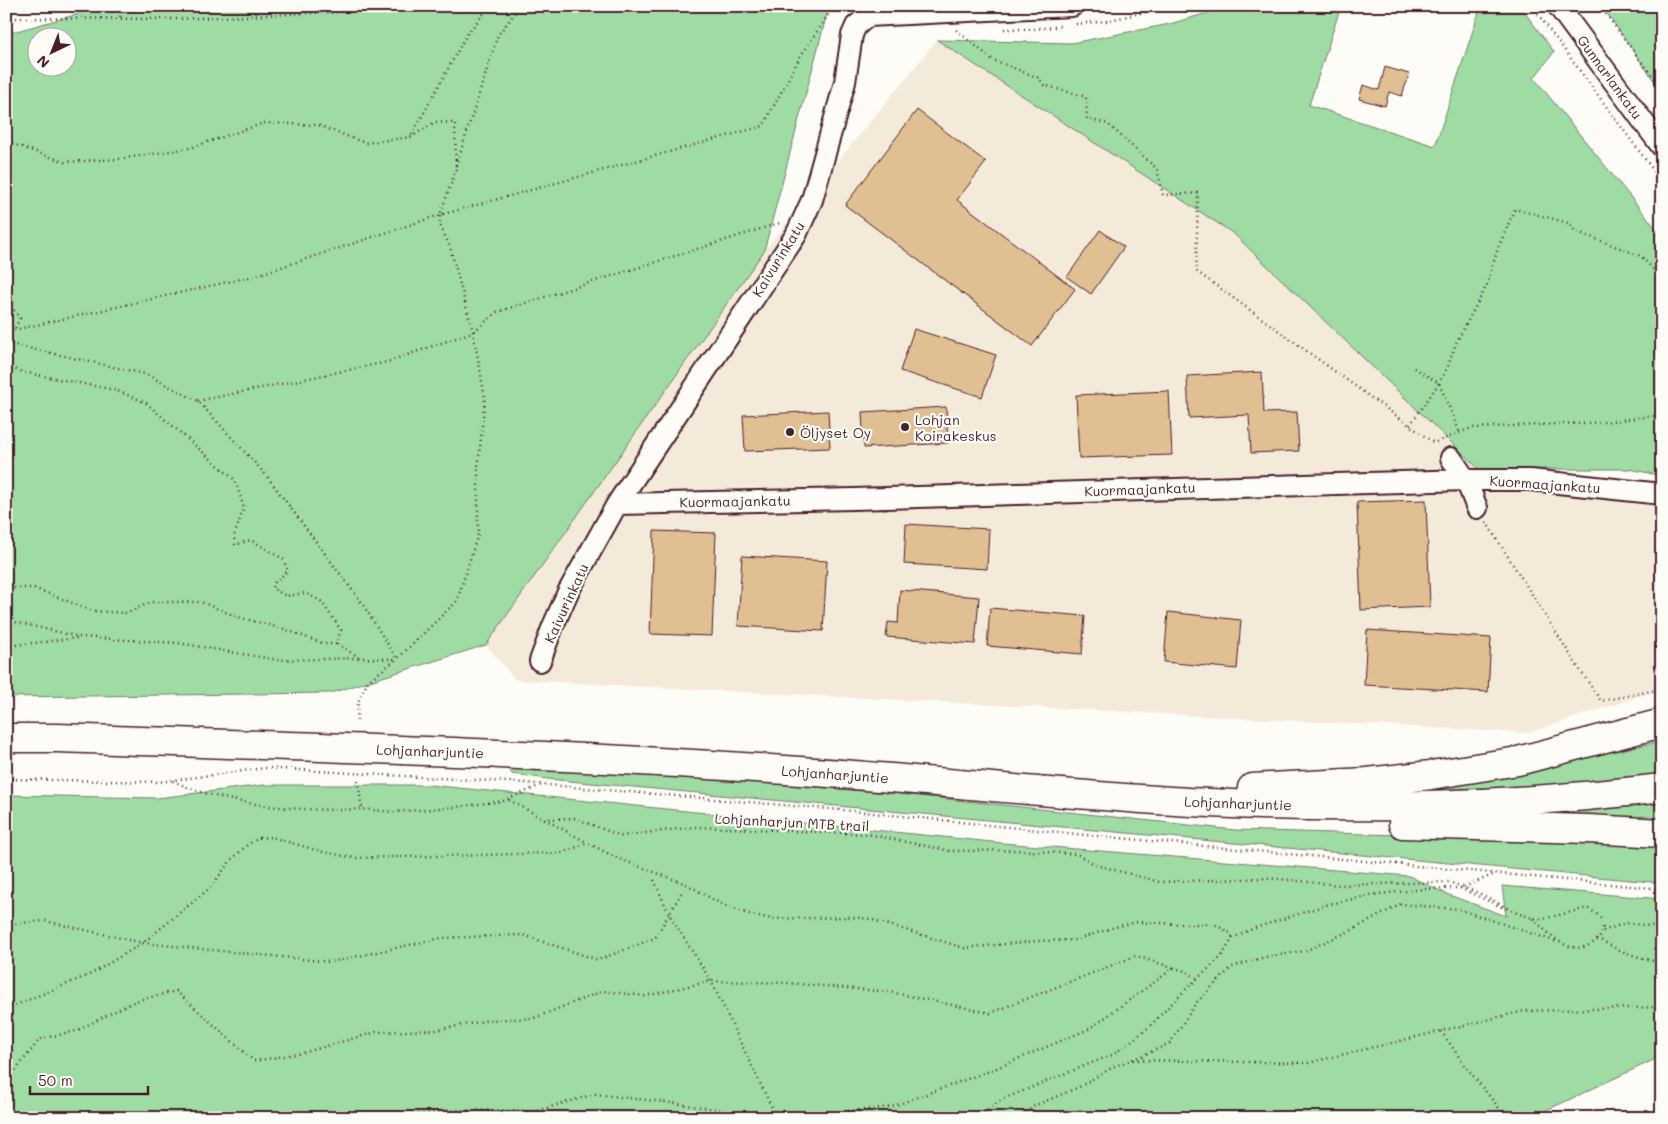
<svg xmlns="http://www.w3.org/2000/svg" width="1668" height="1124" viewBox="0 0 1668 1124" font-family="Mali,sans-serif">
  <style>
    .built { fill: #f4ead9 }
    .green { fill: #9edca4; stroke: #747e68; fill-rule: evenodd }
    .building { fill: #e0bf92; stroke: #4a1f2b }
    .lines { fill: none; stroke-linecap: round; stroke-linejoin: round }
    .minor-casing { stroke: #4a1f2b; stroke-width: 24 }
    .highway-casing { stroke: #4a1f2b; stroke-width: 31 }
    .path { stroke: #4a1f2b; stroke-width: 2.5; stroke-dasharray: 1 4; stroke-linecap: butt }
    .minor { stroke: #fdfcf7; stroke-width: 20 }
    .highway { stroke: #fdfcf7; stroke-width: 28 }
    .poi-dot { fill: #4a1f2b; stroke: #fdfcf7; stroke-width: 2 }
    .labels { text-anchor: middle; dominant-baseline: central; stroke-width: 4.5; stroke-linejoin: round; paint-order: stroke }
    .street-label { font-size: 14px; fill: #4a1f2b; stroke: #fdfcf7 }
    .poi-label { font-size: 14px; fill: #4a1f2b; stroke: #fdfcf7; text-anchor: start }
  </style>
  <rect width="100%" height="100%" fill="#fdfcf7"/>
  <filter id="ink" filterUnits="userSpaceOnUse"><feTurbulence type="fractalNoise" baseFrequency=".02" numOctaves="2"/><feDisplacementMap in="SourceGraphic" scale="10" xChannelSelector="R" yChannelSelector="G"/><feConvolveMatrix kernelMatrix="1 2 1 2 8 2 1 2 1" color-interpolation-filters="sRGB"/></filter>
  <g filter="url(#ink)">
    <path class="built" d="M 937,40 L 1234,234 L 1479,469 L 1662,503 L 1662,689 L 1528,733 L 516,680 L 486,645 L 764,251 Z"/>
    <path class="green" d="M 107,6 L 829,6 L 764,251 L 486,645 L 331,693 L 6,697 L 6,34 ZM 38,38 L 68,38 L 68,68 L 38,68 Z
      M 1231,6 L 1341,6 L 1309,105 L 1435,146 L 1479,12 L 1462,6 L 1520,6 L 1554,52 L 1534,78 L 1662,236 L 1662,476 L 1630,469 L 1479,469 L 1234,234 L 937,40 L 1072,43 L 1170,24 Z
      M 1602,6 L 1662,6 L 1662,92 Z
      M 1662,741 L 1662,778 L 1514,790 L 1352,792 L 1476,781 Z
      M 507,765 L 662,775 L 891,793 L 1235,830 L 1662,843 L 1662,883 L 548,779 L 512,774 Z
      M 264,785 L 429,785 L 1002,843 L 1409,876 L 1449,895 L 1506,916 L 1502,886 L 1662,899 L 1662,1056 L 1530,1118 L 6,1118 L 6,795 L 157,798 Z
      M 1662,800 L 1662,827 L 1464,817 L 1536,814 Z"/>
    <path class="building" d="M 1385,67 L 1409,74 L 1402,96 L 1389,92 L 1385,106 L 1359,99 L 1363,85 L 1379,90 Z
      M 917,110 L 986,162 L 957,200 L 1075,289 L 1032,346 L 845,205 Z
      M 1100,230 L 1124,247 L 1091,294 L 1067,277 Z
      M 914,329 L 996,355 L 982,397 L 900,371 Z
      M 1262,372 L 1264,413 L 1297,412 L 1299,451 L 1251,453 L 1249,415 L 1189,418 L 1187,376 Z
      M 1169,391 L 1172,455 L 1079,458 L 1076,395 Z
      M 946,407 L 948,443 L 864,448 L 862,412 Z
      M 828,411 L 830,448 L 745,451 L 743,415 Z
      M 1426,500 L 1430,607 L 1361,610 L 1357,502 Z
      M 906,524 L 989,529 L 987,569 L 904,564 Z
      M 654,531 L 716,533 L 712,636 L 650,634 Z
      M 742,556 L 827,561 L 823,631 L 738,626 Z
      M 900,590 L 979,597 L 975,644 L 886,637 L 888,622 L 898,623 Z
      M 990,608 L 1085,616 L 1082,654 L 987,646 Z
      M 1168,612 L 1241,620 L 1237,669 L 1164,662 Z
      M 1367,630 L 1491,638 L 1488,692 L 1364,685 Z"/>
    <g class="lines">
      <g class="minor-casing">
        <path id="minor" d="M 1558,6 L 1662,147
          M 1451,458 L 1466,480 L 1477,508
          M 617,504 L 854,499 L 1466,480 L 1530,480 L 1662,494
          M 540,661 L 553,626 L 568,592 L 617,504 L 796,235 L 812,200 L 845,82 L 852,35 L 856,26 L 868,16 L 1072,6"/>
      </g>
      <g class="highway-casing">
        <path id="highway" d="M 6,738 L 58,738 C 305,747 553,753 800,771 C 937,780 1073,797 1210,803 C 1361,810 1512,806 1662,788
          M 1252,788 L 1367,782 L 1431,775 L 1518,761 L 1662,723
          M 1403,824 L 1588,829 L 1662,833"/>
      </g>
      <path class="path" d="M 303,6 L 303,14
        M 834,6 L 845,12
        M 1532,6 L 1662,182
        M 1600,6 L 1645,67 L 1662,86
        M 120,17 L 125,6
        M 6,18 L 176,19 L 406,9 L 490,10 L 588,6
        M 1076,24 L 1106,21 L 1171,6
        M 1004,29 L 1034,29 L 1063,26
        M 956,30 L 993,60 L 1039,78 L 1044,85 L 1086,97 L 1087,119 L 1108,124 L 1157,169 L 1163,195 L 1198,193 L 1196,271 L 1434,443 L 1471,428 L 1604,422 L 1662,415
        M 412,135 L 467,34 L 490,6
        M 6,155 L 10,143 L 65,162 L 119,159 L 190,148 L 264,123 L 318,125 L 365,143 L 411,137 L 435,122 L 455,123 L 456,169 L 440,215 L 440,225 L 450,247 L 473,332 L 485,397 L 478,467 L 478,534 L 457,601 L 397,659 L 368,681 L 358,702 L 357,722
        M 456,166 L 498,35 L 518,9
        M 6,304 L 13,309 L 20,318 L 14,330 L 6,336
        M 14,330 L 254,276 L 440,215 L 763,126 L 800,57 L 834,6
        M 6,343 L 145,374 L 198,401 L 266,475 L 362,603 L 397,659
        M 6,367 L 27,373 L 115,390 L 145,402 L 235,480 L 244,508 L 234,536 L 235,545 L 251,540 L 283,559 L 288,571 L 275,582 L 272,588 L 286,596 L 305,593 L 321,601 L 341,630 L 336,644 L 324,644 L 284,629 L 238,617 L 201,602 L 151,602 L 127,613 L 93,611 L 34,588 L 6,588
        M 1414,368 L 1439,383 L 1460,433
        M 198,401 L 387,362 L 473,332 L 497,312 L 783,222
        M 1410,425 L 1439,383 L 1448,366 L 1456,343 L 1487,285 L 1498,248 L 1515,209 L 1569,223 L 1575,231 L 1641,256 L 1662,279
        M 1486,522 L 1578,667 L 1601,701 L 1662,689
        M 6,620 L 80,637 L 178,643 L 278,660 L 360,658
        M 337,644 L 360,658 L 395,659
        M 6,646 L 77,638
        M 6,779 L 159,782 L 265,768 L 525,783 L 853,811 L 1076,834 L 1662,889
        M 173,781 C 227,806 302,812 362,809
        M 358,781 L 362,809 L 394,812 L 456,807 L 503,801 L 541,785
        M 509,800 L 588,843
        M 544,819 L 574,818 L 621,836 L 695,827 L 728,828 L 867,834 L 951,851 L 1016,850 L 1077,854 L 1096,865 L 1160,882 L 1268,878 L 1339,885 L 1449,882 L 1479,893 L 1517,913 L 1532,918 L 1543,919 L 1587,908 C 1602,916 1607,922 1599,939 C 1620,952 1634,956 1658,962 L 1662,961
        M 654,880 L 669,914 L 711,981 L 777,1118
        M 1464,887 L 1495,874
        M 1533,919 C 1552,936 1573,962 1599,938
        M 6,927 L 19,923 L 45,921 L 143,943 L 331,962 L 441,938 L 523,935 L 598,960 L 655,938 L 682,892
        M 1603,931 L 1626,923 L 1650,926 L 1662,925
        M 6,1009 L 91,974 L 143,943 L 211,887 L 231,860 L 247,845 L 259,838 L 271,837 L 323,852 L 355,858 L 561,853 L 588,843 L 617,858 L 686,884 L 725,906 L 749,914 L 772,919 L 850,917 L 870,919 L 964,948 L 1037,941 L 1076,940 L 1115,927 L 1137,922 L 1182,924 L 1214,924 L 1230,933 L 1233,938
        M 1441,1031 L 1466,1067 L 1507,1118
        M 1133,1060 L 1308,1063 L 1524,1011 L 1662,1007
        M 6,1082 L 40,1039 L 76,1031 L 135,1001 L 176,991 L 254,1061 L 302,1053 L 376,1032 L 436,1030 L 490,1020 L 534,1018 L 603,991 L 645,996 L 711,981 L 789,983 L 890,992 L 990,1013 L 1136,956 L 1174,968
        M 398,1118 L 450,1110 L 536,1111 L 595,1094 L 672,1103 L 777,1118 L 891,1107 L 992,1070 L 1089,1029 L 1174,968 L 1185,971 L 1197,978
        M 975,1118 L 1003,1099 L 1114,1054 L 1147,1029 L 1185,990 L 1221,957 L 1233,938 L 1252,929 L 1326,905 L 1371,895 L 1424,889 L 1460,888 L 1506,909
        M 1017,1118 L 1034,1106 L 1079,1087 L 1115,1066 L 1144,1055 L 1170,1043 L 1196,1003 L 1232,967 L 1265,957 L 1305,951 L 1352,930 L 1401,904 L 1458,909 L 1557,942"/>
      <use href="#minor" class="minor"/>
      <use href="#highway" class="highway"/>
    </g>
  </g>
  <g class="poi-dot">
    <circle cx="905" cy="427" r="5"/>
    <circle cx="790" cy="432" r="5"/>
  </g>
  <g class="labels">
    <g class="street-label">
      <text transform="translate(1610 77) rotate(54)">Gunnarlankatu</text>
      <text transform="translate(778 259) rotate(-58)">Kaivurinkatu</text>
      <text transform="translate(1545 484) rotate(4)">Kuormaajankatu</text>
      <text transform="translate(1140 489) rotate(-2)">Kuormaajankatu</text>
      <text transform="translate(735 501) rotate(-1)">Kuormaajankatu</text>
      <text transform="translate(566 603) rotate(-65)">Kaivurinkatu</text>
      <text transform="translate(430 751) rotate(2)">Lohjanharjuntie</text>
      <text transform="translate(835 774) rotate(4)">Lohjanharjuntie</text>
      <text transform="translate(1238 803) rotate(2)">Lohjanharjuntie</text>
      <text transform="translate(792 822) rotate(3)">Lohjanharjun MTB trail</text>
    </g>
    <g class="poi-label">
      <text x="915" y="419">Lohjan<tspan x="915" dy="16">Koirakeskus</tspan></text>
      <text x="800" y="432">Öljyset Oy</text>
    </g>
  </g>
  <rect width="1668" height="1124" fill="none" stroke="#fdfcf7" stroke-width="25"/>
  <rect x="12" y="12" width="1643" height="1099" fill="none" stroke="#4a1f2b" stroke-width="2" filter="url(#ink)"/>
  <g transform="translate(52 52) rotate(223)"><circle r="24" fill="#fdfcf7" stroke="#b5a4a5"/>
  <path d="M0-4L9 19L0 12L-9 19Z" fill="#4a1f2b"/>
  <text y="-8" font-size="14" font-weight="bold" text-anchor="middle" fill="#4a1f2b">N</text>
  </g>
  <path d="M30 1086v8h118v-8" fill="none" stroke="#4a1f2b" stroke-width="2.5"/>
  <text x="38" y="1086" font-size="15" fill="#4a1f2b" stroke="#fdfcf7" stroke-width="4" paint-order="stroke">50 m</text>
</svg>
